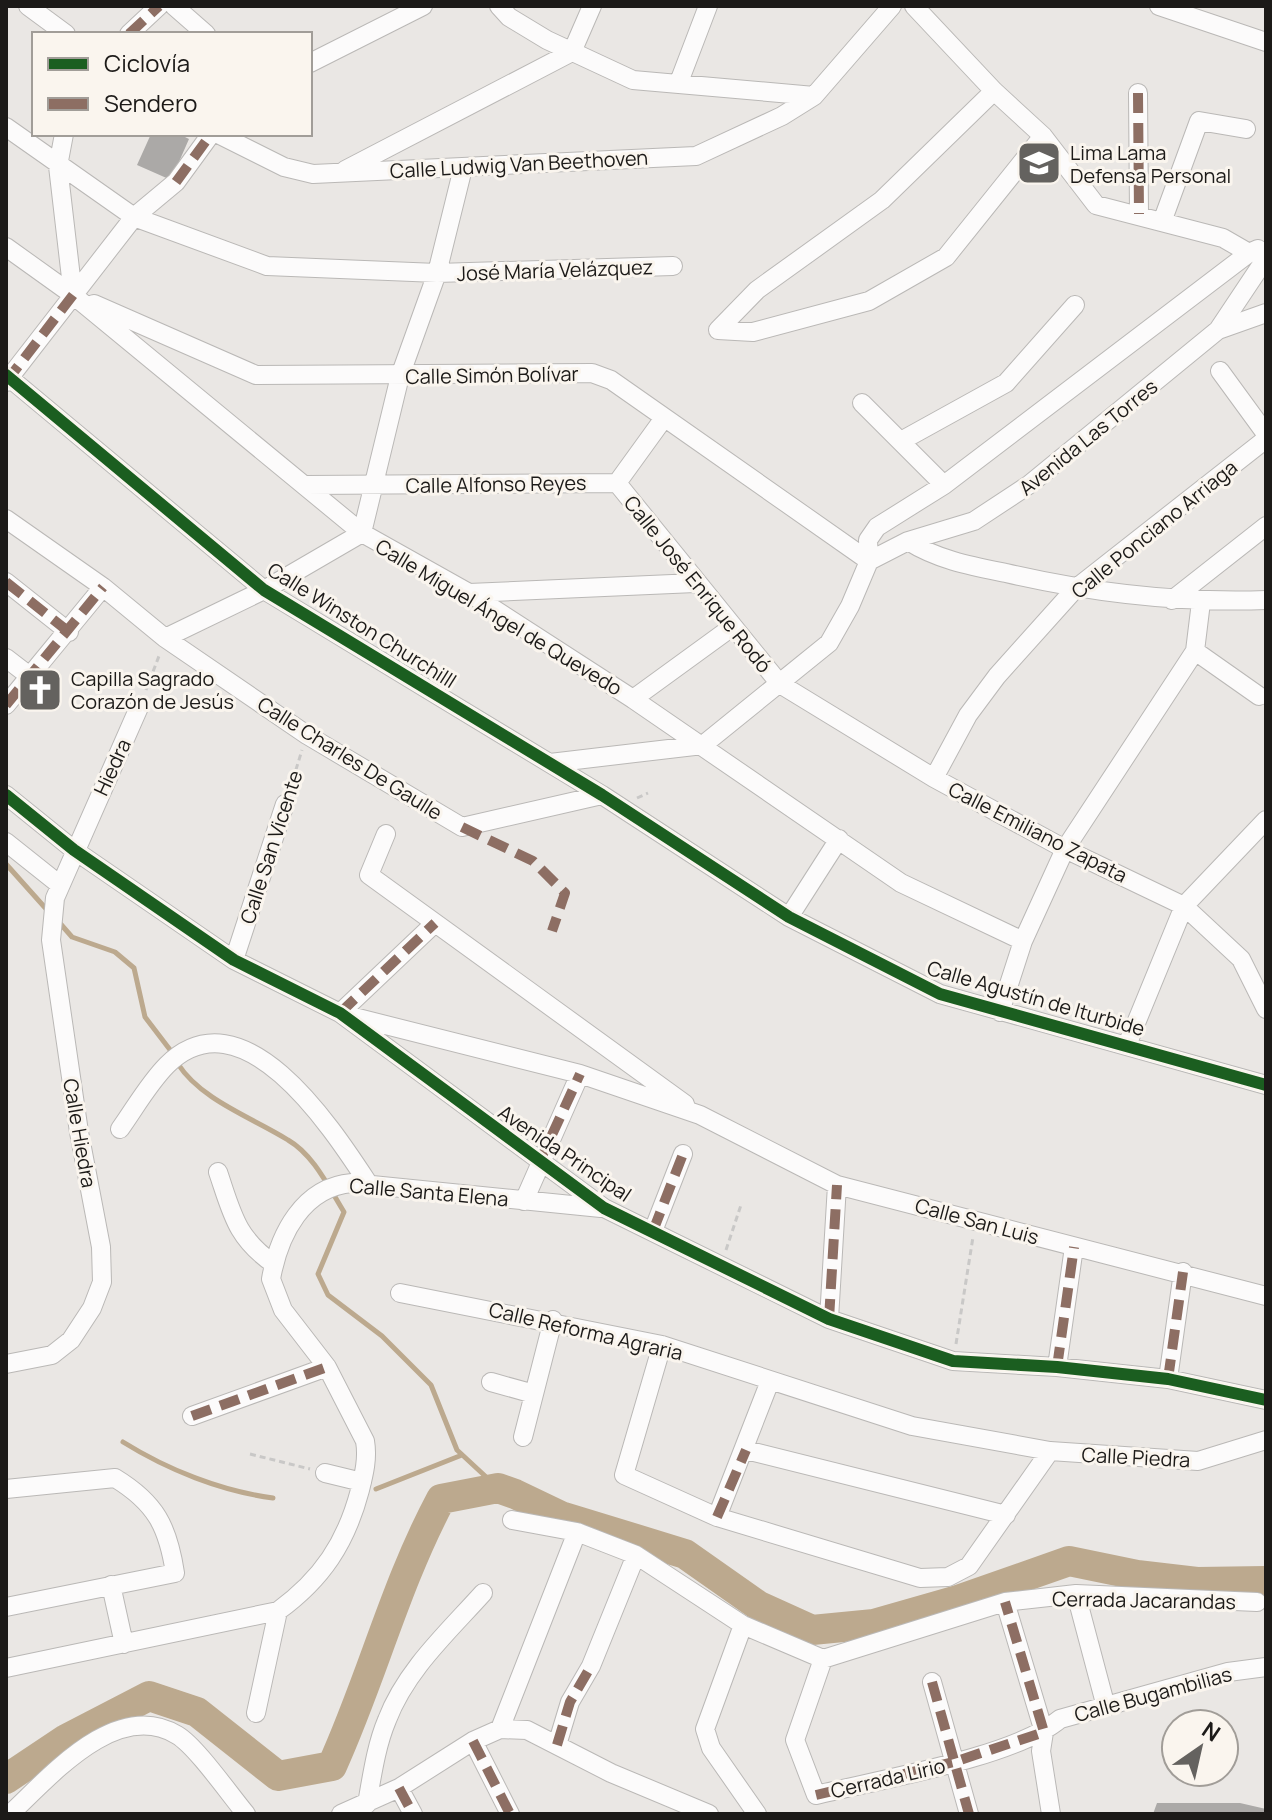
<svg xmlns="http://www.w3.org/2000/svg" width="1272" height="1820" viewBox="0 0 1272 1820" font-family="Manrope,sans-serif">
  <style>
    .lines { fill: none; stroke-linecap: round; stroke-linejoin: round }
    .stream { stroke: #bca98e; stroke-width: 5 }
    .river { stroke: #bca98e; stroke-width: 30 }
    .building { fill: #aba9a7 }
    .minor-casing { stroke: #bab8b6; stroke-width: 20 }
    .path { stroke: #c9c8c7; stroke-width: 3; stroke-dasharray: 6 4; stroke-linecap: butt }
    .minor { stroke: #fcfbfb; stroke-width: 18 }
    .quiet { stroke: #8d6e63; stroke-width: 10; stroke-dasharray: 20 10; stroke-linecap: butt }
    .cycleway-casing { stroke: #faf5ee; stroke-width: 17 }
    .cycleway { stroke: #1b5e20; stroke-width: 12 }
    .labels { text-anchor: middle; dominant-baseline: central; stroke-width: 6; stroke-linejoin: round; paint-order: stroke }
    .poi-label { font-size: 20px; fill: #1c1a18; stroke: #faf5ee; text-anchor: start }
    .street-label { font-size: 20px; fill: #1c1a18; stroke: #faf5ee }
  </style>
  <rect width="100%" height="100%" fill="#eae7e4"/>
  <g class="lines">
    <path class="stream" d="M 6,864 L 48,911
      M 58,921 L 72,937 L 115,952 L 134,968 L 145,1017 L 174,1055
      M 178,1064 C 201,1100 253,1118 288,1140 C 314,1155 329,1188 344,1212 L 318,1274 L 328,1295 L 382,1336 L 431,1385 L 457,1450 L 498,1488
      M 123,1442 C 168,1470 221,1491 273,1498
      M 376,1489 L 462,1455"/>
    <path class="river" d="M 6,1779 L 66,1739 L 149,1696 L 197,1712 L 278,1776 L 332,1766 C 372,1678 395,1585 441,1499 L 498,1488 L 515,1494 L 561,1516 L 685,1554 L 759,1606 L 812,1630 L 874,1624 L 958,1600 L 1069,1561 L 1137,1575 L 1197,1582 L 1266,1581"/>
  </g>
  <path class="building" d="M 151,134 L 179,134 L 189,139 L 171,180 L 137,165 Z
    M 42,669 L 59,681 L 38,711 L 21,699 Z
    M 1157,1803 L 1240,1803 L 1266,1809 L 1266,1814 L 1153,1814 Z"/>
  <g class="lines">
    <g class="minor-casing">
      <path id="minor" d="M 28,6 L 66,34
        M 174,6 L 206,34
        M 499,6 L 509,17 L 547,40 L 633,80 L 814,96
        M 914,6 L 994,91 L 1043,136 L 1096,205 L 1223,238 L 1249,253 L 1258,249
        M 1159,6 L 1266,42
        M 129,34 L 159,6
        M 310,63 L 423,6
        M 679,82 L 708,6
        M 1138,93 L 1139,214
        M 6,127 L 134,217 L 267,266 L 437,273 L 673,266
        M 64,134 L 58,166 L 73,295
        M 218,134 L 284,167 L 313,174 L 696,156 L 782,116 L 814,96 L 892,6
        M 345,170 L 572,52 L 592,6
        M 1162,222 L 1199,121 L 1246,129
        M 6,247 L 73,295 L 362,533 L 469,593 L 633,699 L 901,883 L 1023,941
        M 94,304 L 256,375 L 592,373 L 611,380 L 869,561
        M 718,330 L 753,332 L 869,301 L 946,257 L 1043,136
        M 718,330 L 757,290 L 882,200 L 994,91
        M 1218,330 L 1266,313
        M 1220,371 L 1266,434
        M 6,375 L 264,590 L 602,795 L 789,917 L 940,994 L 1266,1085
        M 6,382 L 134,217 L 176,182 L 211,134
        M 862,403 L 944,485
        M 901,441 L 1006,383 L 1075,305
        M 617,483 L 780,684 L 934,778 L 1065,849 L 1184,906 L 1241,959 L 1266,1009
        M 617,483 L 664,418
        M 305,485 L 617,483
        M 6,519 L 103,587 L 165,638 L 307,735 L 462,827 L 602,795
        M 908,541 C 938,560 971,566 1006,573 C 1092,593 1177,603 1266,600
        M 869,561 L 868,540 L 877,527 L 944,485 L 1249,253
        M 6,582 L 69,632
        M 469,593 L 695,583
        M 1172,600 L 1266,526
        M 165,638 L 264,590 L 362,533 L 400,376 L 437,273 L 463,168
        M 1195,651 L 1259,696
        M 6,658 L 32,678
        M 633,699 L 732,627
        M 6,705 L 103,587
        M 550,763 L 703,745 L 829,643 L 850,606 L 869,561 L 908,541 L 974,521 L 1030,484 L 1218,330 L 1266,258
        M 934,778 L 968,715 L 997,676 L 1075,589 L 1266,439
        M 6,795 L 74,850 L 234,960 L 340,1013 L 604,1208 L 829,1319 L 953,1361 L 1057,1367 L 1168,1379 L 1266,1400
        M 386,834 L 369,875 L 685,1104
        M 6,842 L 60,885
        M 789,917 L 839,839
        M 234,960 L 285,804
        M 1000,1012 L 1023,941 L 1065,849 L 1195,651 L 1201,602
        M 340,1013 L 435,923
        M 350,1016 L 580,1074 L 700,1115 L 837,1185 L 1266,1296
        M 1127,1045 L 1184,906 L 1266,820
        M 120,1129 C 135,1108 149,1083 167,1065 C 244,989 335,1133 370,1186
        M 218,1172 C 232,1213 236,1238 274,1264
        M 524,1201 L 580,1074
        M 653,1231 L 683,1154
        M 400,1293 L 662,1345 L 912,1426 L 1050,1451 L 1198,1461 L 1266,1440
        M 829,1319 L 837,1185
        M 662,1345 L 624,1475 L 717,1517 L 920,1578 L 948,1577 L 969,1566 L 1050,1451
        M 6,1364 L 52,1355 L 71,1340 L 92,1308 L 102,1282 L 101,1247 L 79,1132 L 51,940 L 55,898 L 140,705
        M 1057,1367 L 1074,1247
        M 1168,1379 L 1183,1272
        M 491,1382 L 534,1394
        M 192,1416 L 327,1367
        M 523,1437 L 553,1320
        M 746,1450 L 1006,1515
        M 325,1473 L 362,1482
        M 6,1489 L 115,1478 C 156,1503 168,1527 175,1573 L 6,1607
        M 717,1517 L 770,1381
        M 512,1520 L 577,1532 L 636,1555 L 743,1625 L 823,1659 L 1005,1602 L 1076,1594 L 1257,1602
        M 111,1585 L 124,1644
        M 1076,1594 L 1106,1707
        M 1005,1602 L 1044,1732 L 1041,1751 L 1051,1814
        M 743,1625 L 705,1729 L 711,1748 L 757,1814
        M 823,1659 L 795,1740 L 816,1795 C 878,1780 1015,1757 1060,1719 L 1228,1672 L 1266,1667
        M 6,1668 L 278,1611 C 322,1579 346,1543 360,1490 C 364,1474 368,1458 365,1441 L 327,1367 L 283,1310 L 271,1279 C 279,1234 303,1187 352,1183 L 601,1208
        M 932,1682 L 969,1814
        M 256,1713 L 278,1611
        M 500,1729 L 577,1532
        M 473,1741 L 510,1814
        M 557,1745 L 570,1702 L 591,1666 L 636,1555
        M 399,1788 L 413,1814
        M 367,1804 C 372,1776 376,1746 387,1720 C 406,1670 448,1632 483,1593
        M 10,1814 C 49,1778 116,1698 177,1735 C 196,1746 230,1795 246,1814
        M 341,1814 L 399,1788 L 473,1741 L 500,1729 L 527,1730 L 611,1773 L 709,1814"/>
    </g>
    <path class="path" d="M 146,690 L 159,656
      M 290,789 L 302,750
      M 637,798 L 648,793
      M 726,1250 L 741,1205
      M 956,1344 L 973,1237
      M 250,1454 L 310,1469"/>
    <use href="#minor" class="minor"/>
    <path class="quiet" d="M 129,34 L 159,6
      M 1138,93 L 1139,214
      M 176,182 L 211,134
      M 6,382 L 73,295
      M 6,582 L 69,632
      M 6,705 L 103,587
      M 462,827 L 533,861 L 565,893 L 552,931
      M 340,1013 L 435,923
      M 539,1163 L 580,1074
      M 653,1231 L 683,1154
      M 829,1319 L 837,1185
      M 1057,1367 L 1074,1247
      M 1168,1379 L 1183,1272
      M 192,1416 L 327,1367
      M 717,1517 L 746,1450
      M 932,1682 L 969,1814
      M 473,1741 L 510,1814
      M 557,1745 L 570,1702 L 591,1666
      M 399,1788 L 413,1814
      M 816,1795 L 954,1762 L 1044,1732 L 1005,1602"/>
    <g class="cycleway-casing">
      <path id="cycleway" d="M 6,375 L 264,590 L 602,795 L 789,917 L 940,994 L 1266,1085
        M 6,795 L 74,850 L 234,960 L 340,1013 L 604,1208 L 829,1319 L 953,1361 L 1057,1367 L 1168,1379 L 1266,1400"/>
    </g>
    <use href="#cycleway" class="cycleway"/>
  </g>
  <defs>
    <g id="school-square" transform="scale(2.3)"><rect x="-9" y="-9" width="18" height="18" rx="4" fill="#64625f" stroke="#faf5ee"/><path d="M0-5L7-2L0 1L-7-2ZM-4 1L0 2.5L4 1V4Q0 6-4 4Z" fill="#fff"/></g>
    <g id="church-square" transform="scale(2.3)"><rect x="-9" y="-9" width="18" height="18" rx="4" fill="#64625f" stroke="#faf5ee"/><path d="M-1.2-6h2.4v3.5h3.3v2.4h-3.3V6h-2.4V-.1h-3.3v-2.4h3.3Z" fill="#fff"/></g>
  </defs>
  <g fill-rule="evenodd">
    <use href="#school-square" x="1039" y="163"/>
    <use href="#church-square" x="40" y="690"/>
  </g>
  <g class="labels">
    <g class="poi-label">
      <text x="1070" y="152">Lima Lama<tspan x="1070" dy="23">Defensa Personal</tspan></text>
      <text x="71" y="678">Capilla Sagrado<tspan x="71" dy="23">Corazón de Jesús</tspan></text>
    </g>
    <g class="street-label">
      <text transform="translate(519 164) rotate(-3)">Calle Ludwig Van Beethoven</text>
      <text transform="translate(555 270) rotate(-2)">José María Velázquez</text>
      <text transform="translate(492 375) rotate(-1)">Calle Simón Bolívar</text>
      <text transform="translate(1088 437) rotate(-39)">Avenida Las Torres</text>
      <text transform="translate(496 484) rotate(-1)">Calle Alfonso Reyes</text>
      <text transform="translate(1154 529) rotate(-39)">Calle Ponciano Arriaga</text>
      <text transform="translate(698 584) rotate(51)">Calle José Enrique Rodó</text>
      <text transform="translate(499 617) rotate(31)">Calle Miguel Ángel de Quevedo</text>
      <text transform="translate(362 625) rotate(32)">Calle Winston Churchilll</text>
      <text transform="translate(350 758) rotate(32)">Calle Charles De Gaulle</text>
      <text transform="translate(112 767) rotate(-65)">Hiedra</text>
      <text transform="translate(1038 832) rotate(27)">Calle Emiliano Zapata</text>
      <text transform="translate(271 847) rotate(-72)">Calle San Vicente</text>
      <text transform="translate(1036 998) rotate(16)">Calle Agustín de Iturbide</text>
      <text transform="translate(80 1133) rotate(80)">Calle Hiedra</text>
      <text transform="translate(565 1153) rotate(34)">Avenida Principal</text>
      <text transform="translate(429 1192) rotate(5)">Calle Santa Elena</text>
      <text transform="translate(977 1221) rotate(15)">Calle San Luis</text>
      <text transform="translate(586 1331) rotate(13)">Calle Reforma Agraria</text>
      <text transform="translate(1136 1457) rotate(3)">Calle Piedra</text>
      <text transform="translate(1144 1600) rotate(1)">Cerrada Jacarandas</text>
      <text transform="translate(1153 1694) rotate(-15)">Calle Bugambilias</text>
      <text transform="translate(888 1778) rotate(-13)">Cerrada Lirio</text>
    </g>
  </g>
  <rect width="1272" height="1820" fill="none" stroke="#1c1a18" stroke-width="16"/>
  <rect x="32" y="32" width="280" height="104" fill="#faf5ee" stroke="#a19d98" stroke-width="2"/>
  <rect x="48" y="58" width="40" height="12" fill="#1b5e20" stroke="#a19d98" stroke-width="2"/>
  <text x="104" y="72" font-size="24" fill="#1c1a18">Ciclovía</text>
  <rect x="48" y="98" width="40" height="12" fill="#8d6e63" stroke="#a19d98" stroke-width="2"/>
  <text x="104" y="112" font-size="24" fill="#1c1a18">Sendero</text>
  <g transform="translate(1200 1748) rotate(34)"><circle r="38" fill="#faf5ee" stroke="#a19d98" stroke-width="2"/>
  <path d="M0-6L14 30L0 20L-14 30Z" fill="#64625f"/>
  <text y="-12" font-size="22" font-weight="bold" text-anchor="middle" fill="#1c1a18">N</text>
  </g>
</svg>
